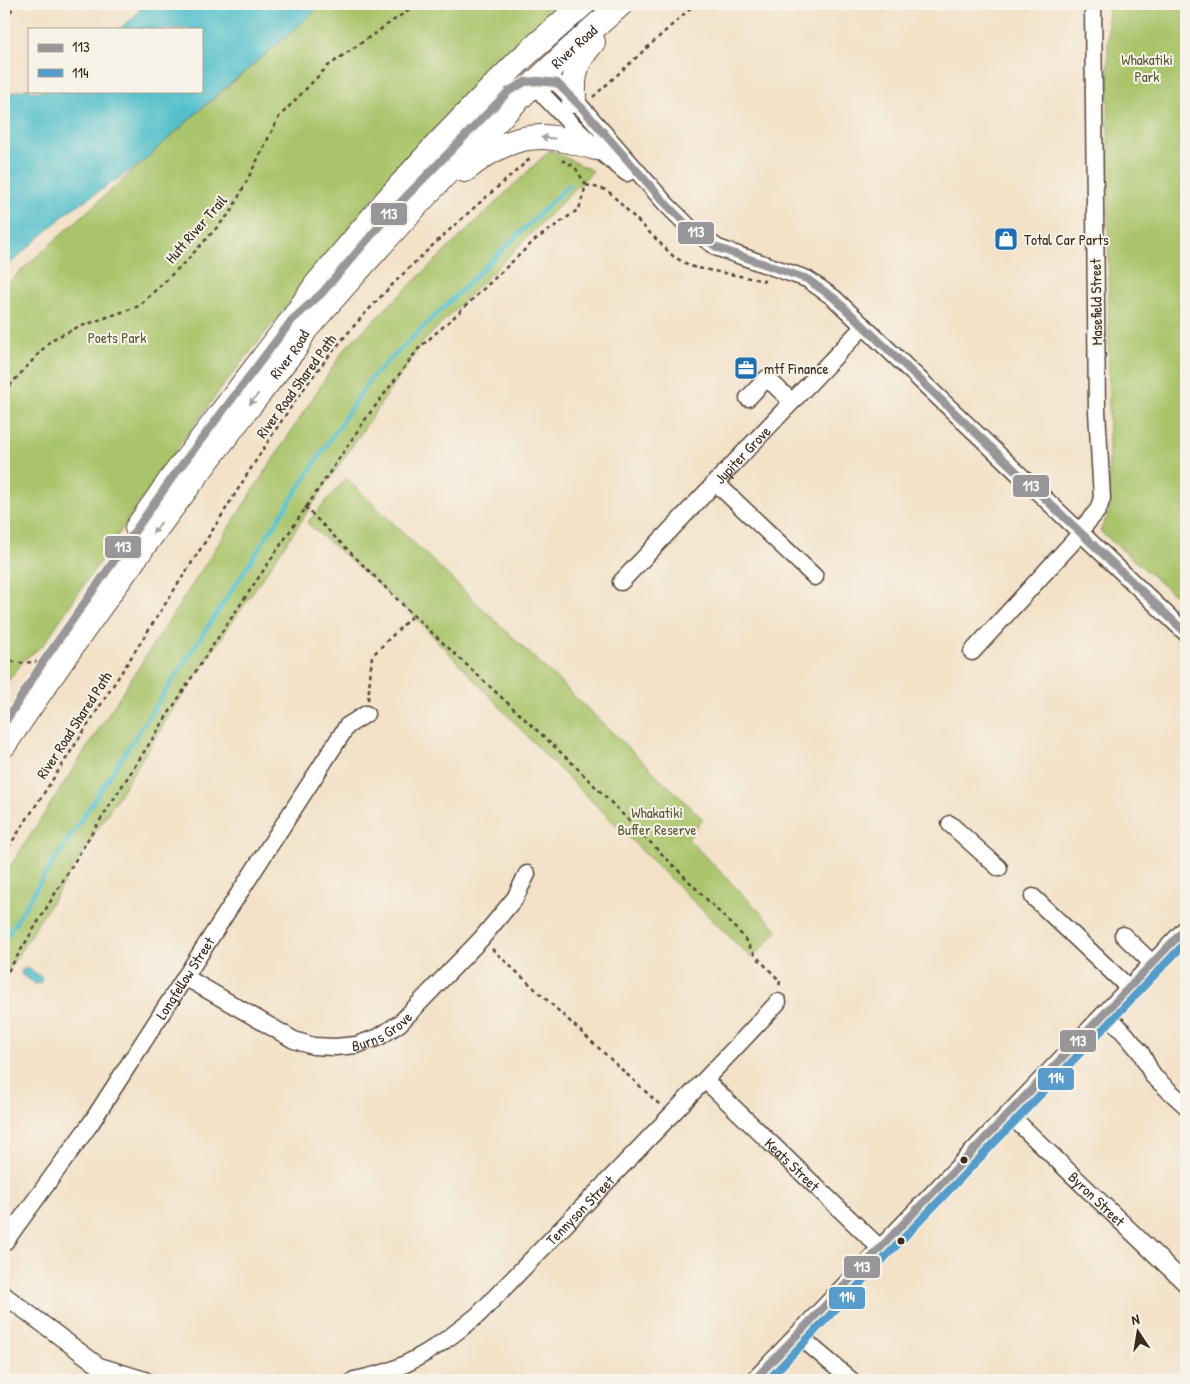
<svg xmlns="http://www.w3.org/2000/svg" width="1190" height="1384" viewBox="0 0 1190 1384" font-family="'Patrick Hand',sans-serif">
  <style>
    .green { fill: #a9c46a; stroke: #727744 }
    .water { fill: #53c0cb; stroke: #477574 }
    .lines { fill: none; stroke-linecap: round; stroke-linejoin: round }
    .stream { stroke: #53c0cb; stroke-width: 4.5 }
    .minor-casing { stroke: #574538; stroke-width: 19 }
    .highway-casing { stroke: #574538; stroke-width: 26 }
    .path { stroke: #574538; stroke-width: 2.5; stroke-dasharray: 4 4; stroke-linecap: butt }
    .minor { stroke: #fff; stroke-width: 16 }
    .highway { stroke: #fff; stroke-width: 24 }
    .bus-1-casing { stroke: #f7f3e8; stroke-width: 11 }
    .bus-2-casing { stroke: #f7f3e8; stroke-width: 11 }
    .bus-1 { stroke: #989698; stroke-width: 8 }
    .bus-2 { stroke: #579cca; stroke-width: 8 }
    .oneway { fill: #a79f9a }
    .bus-dot { fill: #3b2a1e; stroke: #f7f3e8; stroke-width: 2 }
    .labels { text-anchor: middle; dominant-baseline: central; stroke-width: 4; stroke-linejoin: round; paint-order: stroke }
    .street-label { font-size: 15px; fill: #3b2a1e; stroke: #f7f3e8 }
    .park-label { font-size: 15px; fill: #5c5835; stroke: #f7f3e8 }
    .poi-label { font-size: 15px; fill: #3b2a1e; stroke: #f7f3e8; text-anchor: start }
    .line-badge { stroke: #f7f3e8; stroke-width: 2 }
    .badge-label { font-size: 14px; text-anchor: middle; font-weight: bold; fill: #fff }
  </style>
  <rect width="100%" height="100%" fill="#f7f3e8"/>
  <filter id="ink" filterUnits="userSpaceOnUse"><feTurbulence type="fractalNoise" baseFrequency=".02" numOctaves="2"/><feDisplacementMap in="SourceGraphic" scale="10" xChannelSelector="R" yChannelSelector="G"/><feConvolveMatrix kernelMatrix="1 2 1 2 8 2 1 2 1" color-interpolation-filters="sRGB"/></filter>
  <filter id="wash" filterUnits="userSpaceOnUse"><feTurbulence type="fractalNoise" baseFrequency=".0096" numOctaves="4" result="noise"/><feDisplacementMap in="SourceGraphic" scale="20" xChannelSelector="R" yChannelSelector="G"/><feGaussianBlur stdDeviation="1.12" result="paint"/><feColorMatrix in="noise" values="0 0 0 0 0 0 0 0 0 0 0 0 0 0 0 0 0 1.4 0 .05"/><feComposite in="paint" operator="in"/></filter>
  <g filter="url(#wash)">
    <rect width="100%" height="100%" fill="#f3e1c8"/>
    <path class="green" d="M 322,4 L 565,4 L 452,109 L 378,192 L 225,383 L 166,464 L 43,645 L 25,659 L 4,686 L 4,286 L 196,114 L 295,29 Z
      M 1108,4 L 1186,4 L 1186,605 L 1100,531 L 1109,513 Z
      M 550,150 L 593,171 L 423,342 L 174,708 L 4,977 L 4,876 L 345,348 Z
      M 346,478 L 703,819 L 688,839 L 778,930 L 758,952 L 751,958 L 548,758 L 413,615 L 307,523 Z"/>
    <path class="water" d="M 144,4 L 322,4 L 295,29 L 206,104 L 139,165 L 70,210 L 4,269 L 4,95 L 29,88 L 29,91 L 201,91 L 201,29 L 119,29 L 134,17 Z
      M 26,967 L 41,977 L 41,983 L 36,984 L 22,975 L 21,971 Z"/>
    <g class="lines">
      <path class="stream" d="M 4,941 L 41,881 L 370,379 L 569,185"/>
    </g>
  </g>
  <g filter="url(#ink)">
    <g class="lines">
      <g class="minor-casing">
        <g id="minor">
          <path d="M 538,81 L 557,83 L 582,108 L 666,204 L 692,230 L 718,248 L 807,279 L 834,298 L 1186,633"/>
          <path d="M 538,81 L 544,96 L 568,121 L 596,148 L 627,173"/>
          <path d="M 748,398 L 767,378 L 792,402"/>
          <path d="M 715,482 L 815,577"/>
          <path d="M 1079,532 L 1098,510 L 1102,498 L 1097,411 L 1093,4"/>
          <path id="s1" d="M 621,582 L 864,326"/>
          <path d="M 972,652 L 1081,533"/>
          <path d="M 950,824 L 999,868"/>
          <path d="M 1033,897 L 1129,988"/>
          <path d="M 1123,935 L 1152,963"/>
          <path id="s2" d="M 185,977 L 294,1040 L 313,1046 L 335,1047 L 356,1045 L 379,1037 L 400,1023 L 481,939 L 515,898 L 527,874"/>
          <path d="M 1106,1013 L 1127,1036 L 1141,1053 L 1153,1076 L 1186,1106"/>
          <path id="s3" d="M 706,1081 L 880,1248"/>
          <path id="s4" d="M 1009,1114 L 1186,1284"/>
          <path id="s5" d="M 4,1243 L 91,1123 L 347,726 L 366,714"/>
          <path d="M 4,1295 L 99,1366 L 145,1380"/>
          <path d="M 798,1335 L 851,1380"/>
          <path id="s6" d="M 354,1380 C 367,1377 380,1375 392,1370 C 424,1357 451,1337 478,1315 C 578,1211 680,1108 778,1002"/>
          <path d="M 754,1380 L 1186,928"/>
        </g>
      </g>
      <g class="highway-casing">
        <g id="highway">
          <path d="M 574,101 C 573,73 575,63 593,42"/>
          <path d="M 465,170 C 491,149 519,133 554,138 C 568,140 582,144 596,148"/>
          <path d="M 137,528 L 172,478 L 292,320 L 316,285 L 389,198 L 433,149 L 477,103 L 521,59 L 583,4"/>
          <path id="s7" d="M 4,745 C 96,609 193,475 296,347 L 305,330 C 405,216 506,103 621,4"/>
        </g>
      </g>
      <path class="path" d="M 4,27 L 14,4
        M 593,97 L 695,4
        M 586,185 L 607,190 L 674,257 L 693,267 L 765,281
        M 4,392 L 51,340 L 76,328 L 139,306 L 188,259 L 231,212 L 279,117 L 328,66 L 417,4
        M 305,507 L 413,615 L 571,762 L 742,935 L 755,955 L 780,981 L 779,988
        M 4,658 L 17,663 L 39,662
        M 368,700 L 372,656 L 413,615
        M 4,854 C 72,751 138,646 205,542 C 246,478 284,410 333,351 C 391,279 462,218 532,157
        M 492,949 L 660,1105
        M 4,978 L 90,836 L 203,660 L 367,417 L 419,348 L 454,317 L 535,240 L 579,209 L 586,185 L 575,167 L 558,158"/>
      <use href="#minor" class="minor"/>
      <use href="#highway" class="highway"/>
      <g class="bus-1-casing">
        <path id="bus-1" d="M 4,724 L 43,662 L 172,478 L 292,320 L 322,293 L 392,211 L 509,91 L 525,82 L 538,81 L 557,83 L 582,108 L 666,204 L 692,230 L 718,248 L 807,279 L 834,298 L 1186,633
          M 754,1380 L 1186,928"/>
      </g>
      <g class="bus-2-casing">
        <path id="bus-2" d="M 768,1380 L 1186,942"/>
      </g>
      <use href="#bus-1" class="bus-1"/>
      <use href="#bus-2" class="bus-2"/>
    </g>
    <defs><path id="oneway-solid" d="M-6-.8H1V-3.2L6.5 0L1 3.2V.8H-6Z" transform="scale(1.25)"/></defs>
    <g class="oneway">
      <use href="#oneway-solid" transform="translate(548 138) rotate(-177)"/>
      <use href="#oneway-solid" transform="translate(254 399) rotate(129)"/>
      <use href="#oneway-solid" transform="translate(157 528) rotate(126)"/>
    </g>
  </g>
  <defs>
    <g id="shop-square" transform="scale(1.25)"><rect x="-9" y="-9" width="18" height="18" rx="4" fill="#1f6fb2" stroke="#f7f3e8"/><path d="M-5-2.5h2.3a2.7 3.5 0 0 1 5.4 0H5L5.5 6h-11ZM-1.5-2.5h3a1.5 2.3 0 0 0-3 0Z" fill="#fff"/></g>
    <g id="office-square" transform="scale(1.25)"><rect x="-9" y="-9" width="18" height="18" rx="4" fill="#1f6fb2" stroke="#f7f3e8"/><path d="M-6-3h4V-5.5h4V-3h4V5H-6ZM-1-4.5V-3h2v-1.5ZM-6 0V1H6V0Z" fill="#fff"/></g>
  </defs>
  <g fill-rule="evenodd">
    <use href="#shop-square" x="1006" y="239"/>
    <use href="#office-square" x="746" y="368"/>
  </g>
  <g class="bus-dot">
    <circle cx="964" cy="1160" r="4.5"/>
    <circle cx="901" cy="1241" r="4.5"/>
  </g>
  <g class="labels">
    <g class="street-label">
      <text stroke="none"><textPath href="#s7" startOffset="904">River Road</textPath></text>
      <text transform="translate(196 229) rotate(-49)">Hutt River Trail</text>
      <text transform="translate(1096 302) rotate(-91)">Masefield Street</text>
      <text stroke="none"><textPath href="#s7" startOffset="484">River Road</textPath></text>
      <text transform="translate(296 386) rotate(-54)">River Road Shared Path</text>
      <text stroke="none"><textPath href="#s1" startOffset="176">Jupiter Grove</textPath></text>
      <text transform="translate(74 725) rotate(-57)">River Road Shared Path</text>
      <text stroke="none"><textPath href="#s5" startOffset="321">Longfellow Street</textPath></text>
      <text stroke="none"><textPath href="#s2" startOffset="218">Burns Grove</textPath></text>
      <text stroke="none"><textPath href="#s3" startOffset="120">Keats Street</textPath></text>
      <text stroke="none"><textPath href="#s4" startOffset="122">Byron Street</textPath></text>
      <text stroke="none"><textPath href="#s6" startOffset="288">Tennyson Street</textPath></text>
    </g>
    <g class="park-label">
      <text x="1147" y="59">Whakatiki<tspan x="1147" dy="17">Park</tspan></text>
      <text x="117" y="337">Poets Park</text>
      <text x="657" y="812">Whakatiki<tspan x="657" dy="17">Buffer Reserve</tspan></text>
    </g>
    <g class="poi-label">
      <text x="1024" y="239">Total Car Parts</text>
      <text x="764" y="368">mtf Finance</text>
    </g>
  </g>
  <g class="line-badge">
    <rect x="370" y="202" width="38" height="24" rx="5" fill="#989698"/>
    <rect x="677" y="221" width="38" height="24" rx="5" fill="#989698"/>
    <rect x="1012" y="474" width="38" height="24" rx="5" fill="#989698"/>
    <rect x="104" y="535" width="38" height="24" rx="5" fill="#989698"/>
    <rect x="1059" y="1029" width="38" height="24" rx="5" fill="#989698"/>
    <rect x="1037" y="1067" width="38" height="24" rx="5" fill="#579cca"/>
    <rect x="843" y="1255" width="38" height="24" rx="5" fill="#989698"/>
    <rect x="828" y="1286" width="38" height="24" rx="5" fill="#579cca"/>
  </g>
  <g class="badge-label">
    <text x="389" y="219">113</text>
    <text x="696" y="237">113</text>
    <text x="1031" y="491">113</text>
    <text x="123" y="552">113</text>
    <text x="1078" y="1046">113</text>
    <text x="1056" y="1083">114</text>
    <text x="862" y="1272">113</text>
    <text x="847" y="1302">114</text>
  </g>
  <rect width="1190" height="1384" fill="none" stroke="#f7f3e8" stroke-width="20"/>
  <rect x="28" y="28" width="175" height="65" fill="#f7f3e8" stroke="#aca397"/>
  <rect x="38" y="44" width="25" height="8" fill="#989698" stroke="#aca397"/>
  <text x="72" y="52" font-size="15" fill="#3b2a1e">113</text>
  <rect x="38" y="69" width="25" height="8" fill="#579cca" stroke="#aca397"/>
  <text x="72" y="78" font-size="15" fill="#3b2a1e">114</text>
  <g transform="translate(1138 1332) rotate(348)" stroke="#f7f3e8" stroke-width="4" paint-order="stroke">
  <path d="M0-4L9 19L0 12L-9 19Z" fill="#3b2a1e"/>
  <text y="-8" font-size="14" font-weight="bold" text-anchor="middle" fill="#3b2a1e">N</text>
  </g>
</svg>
